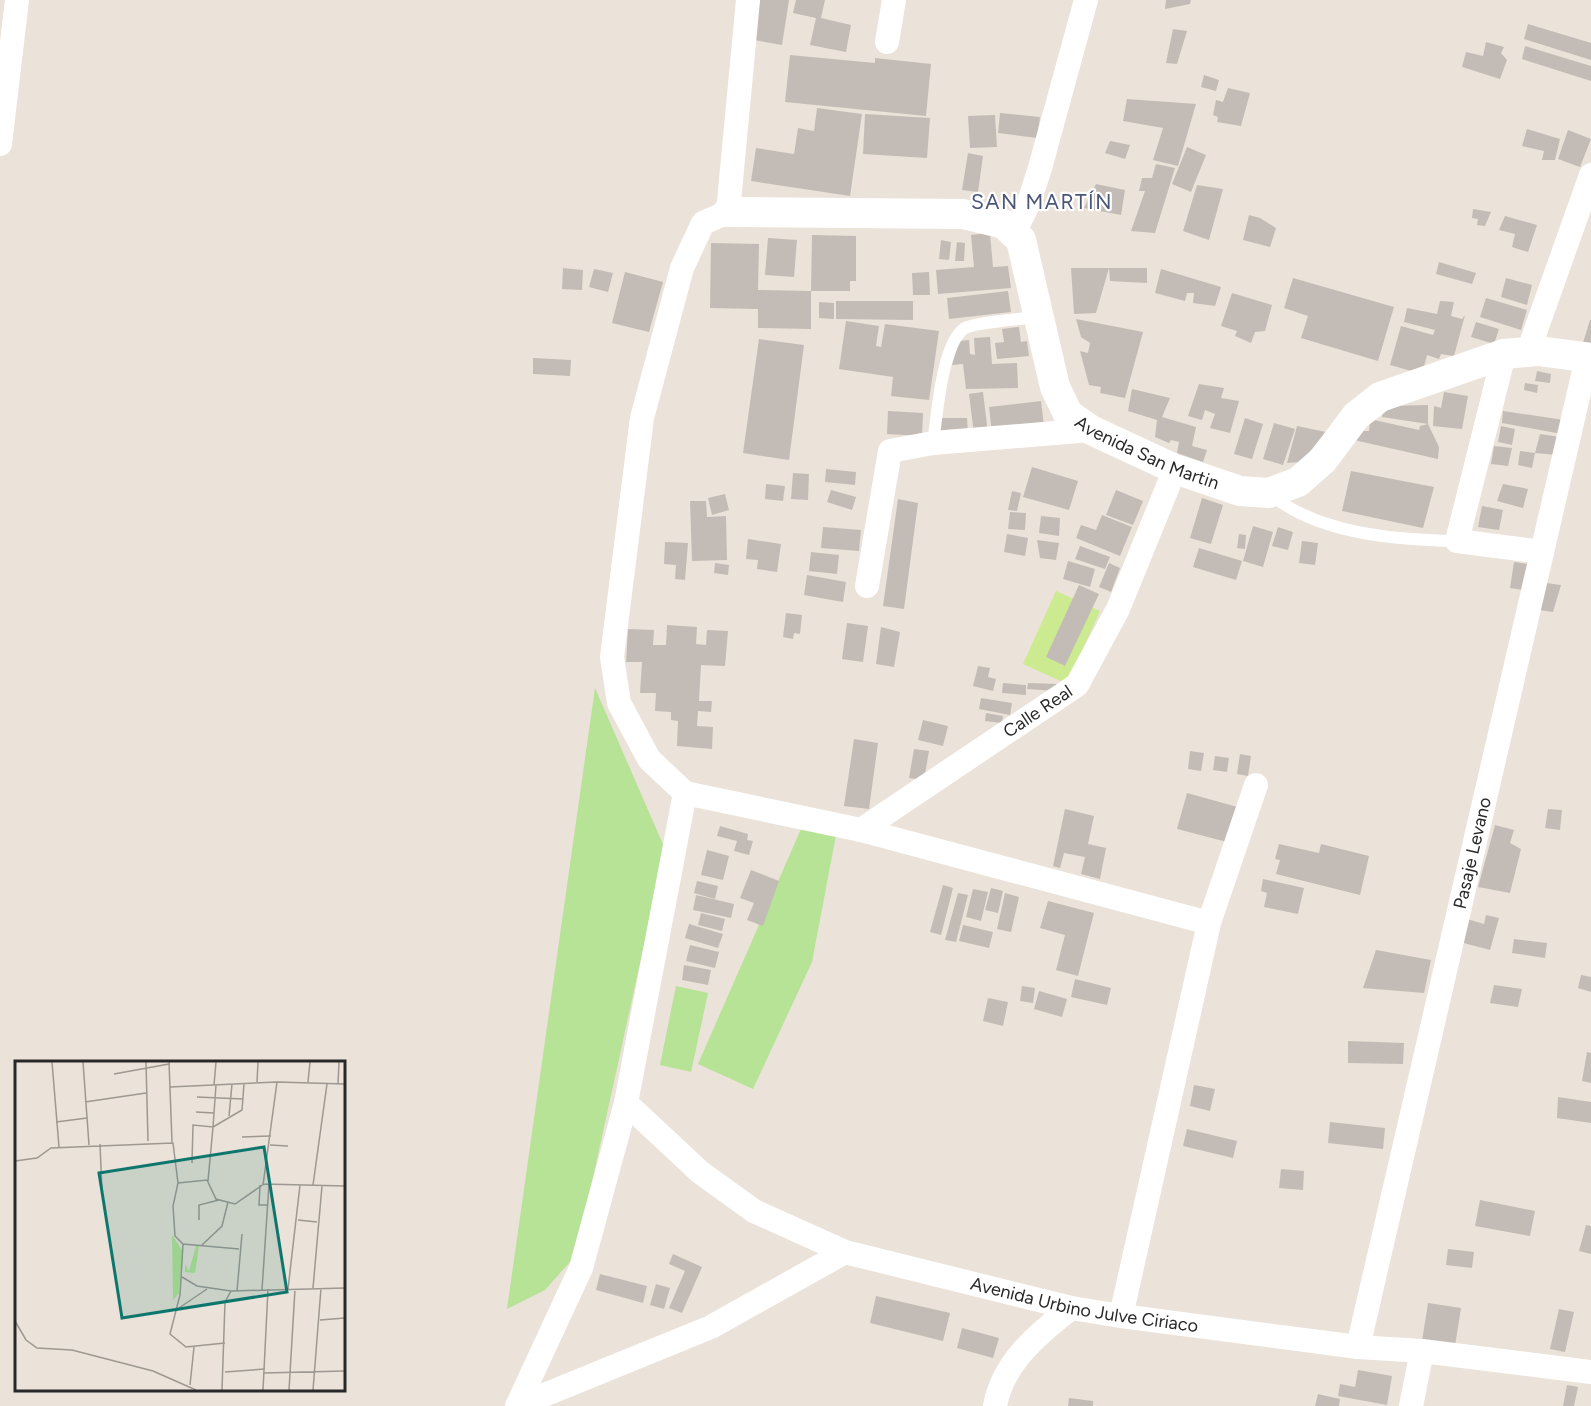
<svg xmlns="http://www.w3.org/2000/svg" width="1591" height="1406" viewBox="0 0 1591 1406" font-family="Figtree,sans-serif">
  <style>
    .green { fill: #b6e395 }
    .pitch { fill: #ccea90 }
    .building { fill: #c3bcb6 }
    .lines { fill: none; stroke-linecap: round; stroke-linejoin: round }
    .service { stroke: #fff; stroke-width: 12 }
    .minor { stroke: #fff; stroke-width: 24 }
    .tertiary { stroke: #fff; stroke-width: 30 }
    .labels { text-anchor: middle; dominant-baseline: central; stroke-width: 4.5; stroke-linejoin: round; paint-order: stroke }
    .street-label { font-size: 18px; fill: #282828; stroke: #fff }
    .quarter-label { font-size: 21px; letter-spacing: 1.5px; fill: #495579; stroke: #fff }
    .inset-road { fill: none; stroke: #9d9892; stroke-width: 1.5 }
    .view { fill: #0f766e; fill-opacity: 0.15; stroke: #0f766e; stroke-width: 3 }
    .inset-edge { fill: none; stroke: #282828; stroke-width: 3 }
  </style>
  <rect width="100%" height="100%" fill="#ebe2d9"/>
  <path class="green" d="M 595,688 L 665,849 L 576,1255 L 545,1290 L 507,1309 Z
    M 801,829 L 836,835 L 812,962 L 753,1089 L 698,1064 Z
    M 676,986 L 708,993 L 691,1072 L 660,1065 Z"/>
  <path class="pitch" d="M 1056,591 L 1100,611 L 1067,684 L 1023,664 Z"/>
  <path class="building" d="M 760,0 L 789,0 L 782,45 L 754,40 Z
    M 796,0 L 825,0 L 821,18 L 851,25 L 846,52 L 810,45 L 816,18 L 793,13 Z
    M 1166,0 L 1191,0 L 1190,4 L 1165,9 Z
    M 1528,24 L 1591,43 L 1591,60 L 1524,39 Z
    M 1173,29 L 1187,31 L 1177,64 L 1166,63 Z
    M 1486,42 L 1504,47 L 1501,53 L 1507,60 L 1500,79 L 1462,67 L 1466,52 L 1483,56 Z
    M 1525,46 L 1591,66 L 1591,81 L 1522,59 Z
    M 790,55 L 875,63 L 875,58 L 931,64 L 926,116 L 785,102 Z
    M 1204,75 L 1219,80 L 1216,91 L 1201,87 Z
    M 1228,88 L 1250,93 L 1241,126 L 1217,122 L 1218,117 L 1213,115 L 1216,100 L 1223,102 Z
    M 1127,99 L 1196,104 L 1178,166 L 1153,160 L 1163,128 L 1123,121 Z
    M 817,108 L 862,114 L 850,196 L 751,181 L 756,148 L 794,154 L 798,128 L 814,131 Z
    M 1000,113 L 1040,117 L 1037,138 L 998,133 Z
    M 865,114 L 930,118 L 927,158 L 863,154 Z
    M 995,115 L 997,147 L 970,148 L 968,116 Z
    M 1527,129 L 1560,139 L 1555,160 L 1542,160 L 1544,151 L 1522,146 Z
    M 1568,130 L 1591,139 L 1580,167 L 1558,159 Z
    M 1110,141 L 1130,145 L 1125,159 L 1105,153 Z
    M 1187,147 L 1206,155 L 1191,192 L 1172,184 Z
    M 968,153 L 983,156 L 978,192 L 962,190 Z
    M 1156,164 L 1175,168 L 1155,233 L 1131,231 L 1145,191 L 1139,191 L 1142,178 L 1152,178 Z
    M 1096,184 L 1125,190 L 1121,215 L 1084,208 Z
    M 1197,185 L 1223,189 L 1209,240 L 1183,231 Z
    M 1473,209 L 1491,212 L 1485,226 L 1477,225 L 1478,219 L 1472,218 Z
    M 1249,215 L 1260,218 L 1276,228 L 1270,247 L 1243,240 Z
    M 1505,216 L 1537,225 L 1528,252 L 1512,247 L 1515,234 L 1499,230 Z
    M 990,233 L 993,267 L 1008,266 L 1011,288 L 938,294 L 936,270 L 974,267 L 971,235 Z
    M 812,235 L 856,236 L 856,281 L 850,281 L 850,291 L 811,291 Z
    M 768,238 L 797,240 L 794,277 L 765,275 Z
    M 941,240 L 951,242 L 949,260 L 939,259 Z
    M 957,242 L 965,243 L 964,261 L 955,261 Z
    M 711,243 L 759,244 L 758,290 L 811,291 L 811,329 L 758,328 L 758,309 L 710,308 Z
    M 1439,262 L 1476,273 L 1472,284 L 1436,274 Z
    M 563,268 L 583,270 L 582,290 L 562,289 Z
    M 1071,268 L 1147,268 L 1147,283 L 1110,281 L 1109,268 L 1096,313 L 1074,314 Z
    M 594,269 L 613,273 L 608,292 L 589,287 Z
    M 1161,269 L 1221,287 L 1215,306 L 1193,303 L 1194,293 L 1187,293 L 1185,301 L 1155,293 Z
    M 625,272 L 663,282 L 649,332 L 612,323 Z
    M 929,272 L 930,295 L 913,295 L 912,273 Z
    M 1293,278 L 1394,307 L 1378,361 L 1301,338 L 1308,316 L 1284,308 Z
    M 1506,278 L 1532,285 L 1527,305 L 1501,297 Z
    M 1008,291 L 1011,312 L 949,319 L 947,298 Z
    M 1232,293 L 1272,305 L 1265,331 L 1255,332 L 1251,343 L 1235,336 L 1237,331 L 1221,326 Z
    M 1486,298 L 1527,310 L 1521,330 L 1480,317 Z
    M 836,301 L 913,301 L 913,320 L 836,319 Z
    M 1440,301 L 1454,302 L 1451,316 L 1462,319 L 1465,315 L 1454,356 L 1441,354 L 1439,359 L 1427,355 L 1422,374 L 1390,365 L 1401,326 L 1433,335 L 1435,330 L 1404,322 L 1407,308 L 1437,314 Z
    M 819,302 L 834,303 L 834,319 L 819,318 Z
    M 1076,319 L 1143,332 L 1125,398 L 1100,393 L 1101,387 L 1089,385 L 1080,351 L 1088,353 L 1090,343 L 1081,337 Z
    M 1590,320 L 1591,320 L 1591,347 L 1582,346 Z
    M 846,321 L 879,326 L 876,346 L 881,347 L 885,324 L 939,331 L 929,400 L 891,396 L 893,377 L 839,369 Z
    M 1476,322 L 1499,329 L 1494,344 L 1471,337 Z
    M 1019,327 L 1021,342 L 1027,341 L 1029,356 L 997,359 L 995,343 L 1004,342 L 1002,329 Z
    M 990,337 L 992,364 L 1017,363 L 1018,388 L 966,389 L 963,364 L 952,365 L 959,341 L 969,340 L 970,354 L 975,355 L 974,338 Z
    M 759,339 L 804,345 L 789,460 L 743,453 Z
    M 533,358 L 571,360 L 570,376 L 533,374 Z
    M 1537,371 L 1551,374 L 1550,383 L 1535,381 Z
    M 1525,383 L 1538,385 L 1537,393 L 1524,390 Z
    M 1199,384 L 1224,388 L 1221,398 L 1239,401 L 1230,433 L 1210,428 L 1215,414 L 1205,410 L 1202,420 L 1188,416 Z
    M 1132,389 L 1170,398 L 1162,417 L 1196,427 L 1192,446 L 1207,450 L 1203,462 L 1177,453 L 1179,442 L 1171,440 L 1169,443 L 1155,437 L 1157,420 L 1128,411 Z
    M 983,392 L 988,433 L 974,434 L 969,394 Z
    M 1444,392 L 1468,396 L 1462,429 L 1433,426 L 1434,406 L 1441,408 Z
    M 1041,401 L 1044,426 L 992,433 L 989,407 Z
    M 1428,405 L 1428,424 L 1382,417 L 1384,406 Z
    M 888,411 L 923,413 L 922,436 L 887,434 Z
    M 1503,411 L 1564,420 L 1562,434 L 1502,423 Z
    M 938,418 L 967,418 L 968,435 L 939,435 Z
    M 1245,418 L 1263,424 L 1252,459 L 1234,454 Z
    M 1370,419 L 1419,430 L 1420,426 L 1428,424 L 1439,447 L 1438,459 L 1354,440 L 1362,431 L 1369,431 Z
    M 1274,423 L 1295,429 L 1283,465 L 1263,459 Z
    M 1297,426 L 1326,432 L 1301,462 L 1287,463 Z
    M 1501,426 L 1515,429 L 1512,445 L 1498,442 Z
    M 1540,434 L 1560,437 L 1557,455 L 1535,453 L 1532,468 L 1518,465 L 1520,451 L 1535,453 Z
    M 1494,446 L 1512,448 L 1508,466 L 1491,464 Z
    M 1032,467 L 1078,481 L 1069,510 L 1023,497 Z
    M 826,469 L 856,472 L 855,485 L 825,482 Z
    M 1351,471 L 1434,487 L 1423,528 L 1342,511 Z
    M 793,473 L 809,474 L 808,500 L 791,499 Z
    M 766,484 L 785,486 L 783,501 L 765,499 Z
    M 1503,484 L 1528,489 L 1523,508 L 1497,501 Z
    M 831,490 L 856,497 L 852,510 L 827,502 Z
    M 1116,490 L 1143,501 L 1133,525 L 1106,515 Z
    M 1012,491 L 1021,493 L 1017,511 L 1008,510 Z
    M 725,494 L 729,510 L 712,515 L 708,498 Z
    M 1202,498 L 1223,505 L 1211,544 L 1190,538 Z
    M 898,499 L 918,503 L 904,609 L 883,606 Z
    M 690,501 L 706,501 L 707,517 L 726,516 L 727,560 L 692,561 Z
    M 1482,506 L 1503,510 L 1499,530 L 1478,527 Z
    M 1010,512 L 1026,513 L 1025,530 L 1008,529 Z
    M 1102,515 L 1132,527 L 1120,556 L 1076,538 L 1081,525 L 1096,530 Z
    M 1041,516 L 1060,518 L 1059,536 L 1039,533 Z
    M 1253,526 L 1273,532 L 1263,567 L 1243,561 Z
    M 823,527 L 861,530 L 859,551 L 821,548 Z
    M 1278,527 L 1293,532 L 1288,550 L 1272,546 Z
    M 1007,534 L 1028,538 L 1025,556 L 1004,552 Z
    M 1239,534 L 1246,535 L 1245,549 L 1237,548 Z
    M 748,539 L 781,544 L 777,572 L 757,569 L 758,560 L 746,559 Z
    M 1037,540 L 1059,543 L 1056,560 L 1040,558 Z
    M 1302,541 L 1318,543 L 1315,565 L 1299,563 Z
    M 665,542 L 688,543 L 685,580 L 675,579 L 676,565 L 664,564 Z
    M 1080,546 L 1110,557 L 1105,569 L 1075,559 Z
    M 1199,548 L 1242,561 L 1236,580 L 1193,567 Z
    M 811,552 L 839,555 L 837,574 L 809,571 Z
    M 1068,561 L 1095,569 L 1090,587 L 1063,579 Z
    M 1514,562 L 1528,564 L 1523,590 L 1510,588 Z
    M 715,563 L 729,565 L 728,575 L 714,573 Z
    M 1109,563 L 1120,568 L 1111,592 L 1099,587 Z
    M 807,575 L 846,582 L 843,602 L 804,595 Z
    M 1546,583 L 1561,585 L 1553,612 L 1539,610 Z
    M 1079,585 L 1099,594 L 1065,666 L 1046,657 Z
    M 786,613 L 802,615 L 800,634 L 794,633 L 793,639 L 783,637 Z
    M 847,623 L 868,626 L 863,662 L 842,659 Z
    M 667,625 L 697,627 L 696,644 L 706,645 L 707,630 L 728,631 L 725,666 L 701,665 L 699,701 L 712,701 L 711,712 L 698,711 L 697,726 L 713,727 L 712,749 L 677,746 L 678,721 L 671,720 L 671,712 L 655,711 L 656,693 L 640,693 L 642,662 L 626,662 L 628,629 L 654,630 L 653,645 L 666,645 Z
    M 881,627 L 900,632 L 894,667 L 876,664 Z
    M 978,666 L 990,668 L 988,677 L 996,679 L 993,691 L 973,686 Z
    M 1003,683 L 1026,685 L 1026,695 L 1002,693 Z
    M 1028,683 L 1057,684 L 1057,691 L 1027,689 Z
    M 981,698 L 1012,703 L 1010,715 L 979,709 Z
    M 986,713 L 1003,716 L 1002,723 L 985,721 Z
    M 923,720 L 948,726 L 943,746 L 918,740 Z
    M 854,739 L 878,743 L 869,809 L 844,806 Z
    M 914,749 L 929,751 L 924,780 L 909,778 Z
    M 1190,751 L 1204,753 L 1201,771 L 1188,769 Z
    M 1240,754 L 1251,756 L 1248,776 L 1237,774 Z
    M 1215,756 L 1229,758 L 1227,772 L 1213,770 Z
    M 1187,793 L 1241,808 L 1231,843 L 1177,829 Z
    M 1065,809 L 1094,816 L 1088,844 L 1106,848 L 1100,879 L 1081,874 L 1085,857 L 1064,853 L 1060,868 L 1053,866 Z
    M 1548,809 L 1562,810 L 1560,830 L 1545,828 Z
    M 1495,825 L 1514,830 L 1510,843 L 1521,849 L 1510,893 L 1478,887 Z
    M 720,826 L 748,834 L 747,840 L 753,841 L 749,855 L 734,851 L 737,841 L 717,836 Z
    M 1279,844 L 1319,853 L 1321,844 L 1369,856 L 1360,895 L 1276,874 L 1280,860 L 1275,859 Z
    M 707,850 L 729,856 L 723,880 L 701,875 Z
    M 751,870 L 779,881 L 763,926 L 747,920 L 754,903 L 740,898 Z
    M 1263,879 L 1304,888 L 1298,914 L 1264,907 L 1267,893 L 1261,891 Z
    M 697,881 L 718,886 L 715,899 L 694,893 Z
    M 943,885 L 953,888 L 941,935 L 930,932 Z
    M 991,888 L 1003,891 L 998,913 L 985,910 Z
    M 973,889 L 988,892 L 981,921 L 966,917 Z
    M 958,893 L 968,895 L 956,942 L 945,940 Z
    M 1005,893 L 1019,897 L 1011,932 L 997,929 Z
    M 696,895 L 734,904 L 731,918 L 693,910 Z
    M 1048,901 L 1094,913 L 1078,976 L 1056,970 L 1065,935 L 1040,928 Z
    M 701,913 L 725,919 L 722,931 L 698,925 Z
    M 1486,915 L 1499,918 L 1490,950 L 1460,942 L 1467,919 L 1484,924 Z
    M 689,924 L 723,934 L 718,948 L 685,938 Z
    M 963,925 L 993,932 L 989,948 L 959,941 Z
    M 1514,939 L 1547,943 L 1545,958 L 1512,953 Z
    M 690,945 L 719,952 L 715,968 L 686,961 Z
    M 1376,950 L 1431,960 L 1424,993 L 1363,988 Z
    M 684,965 L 711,970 L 708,985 L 682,980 Z
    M 1581,975 L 1591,977 L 1591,992 L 1578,988 Z
    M 1075,979 L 1111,988 L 1107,1005 L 1071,997 Z
    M 1494,985 L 1522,989 L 1518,1007 L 1490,1003 Z
    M 1022,986 L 1035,988 L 1033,1003 L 1020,1001 Z
    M 1039,991 L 1067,999 L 1062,1017 L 1034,1009 Z
    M 988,998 L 1008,1002 L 1003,1026 L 983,1021 Z
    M 1348,1041 L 1404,1043 L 1403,1064 L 1348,1063 Z
    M 1587,1052 L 1591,1053 L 1591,1083 L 1582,1081 Z
    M 1194,1085 L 1215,1089 L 1210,1111 L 1190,1106 Z
    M 1558,1097 L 1591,1102 L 1591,1123 L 1557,1118 Z
    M 1330,1122 L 1385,1128 L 1383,1149 L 1328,1143 Z
    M 1187,1129 L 1237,1141 L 1233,1158 L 1183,1146 Z
    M 1281,1169 L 1304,1171 L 1303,1190 L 1279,1188 Z
    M 1480,1200 L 1535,1211 L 1530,1236 L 1475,1226 Z
    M 1586,1225 L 1591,1226 L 1591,1254 L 1579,1251 Z
    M 1448,1249 L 1474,1252 L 1472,1268 L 1446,1265 Z
    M 673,1254 L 702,1267 L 682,1313 L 669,1308 L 685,1271 L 669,1264 Z
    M 600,1274 L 647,1286 L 643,1303 L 596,1290 Z
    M 656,1284 L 670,1288 L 664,1309 L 650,1305 Z
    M 876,1296 L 950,1313 L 943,1341 L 870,1323 Z
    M 1428,1303 L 1461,1308 L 1455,1346 L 1422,1341 Z
    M 1559,1309 L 1574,1312 L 1565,1352 L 1550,1349 Z
    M 962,1328 L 999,1338 L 993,1358 L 957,1348 Z
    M 1358,1370 L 1392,1376 L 1387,1405 L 1338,1396 L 1340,1384 L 1355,1387 Z
    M 1567,1385 L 1578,1387 L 1574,1406 L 1563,1406 Z
    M 1318,1394 L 1340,1399 L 1339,1406 L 1315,1406 Z
    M 1069,1398 L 1093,1401 L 1093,1406 L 1068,1406 Z"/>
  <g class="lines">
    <path class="service" d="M 933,443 C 937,416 942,342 965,328 C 976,322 1023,319 1039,317
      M 1270,494 C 1318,534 1396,540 1457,541"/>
    <g class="minor">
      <path d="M 748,0 L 728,212 L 703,223 L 682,268 L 642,418 L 612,657 L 619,703 L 649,759 L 685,793 L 861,830 L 1209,923"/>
      <path d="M 887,42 L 894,0"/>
      <path d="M 0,144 L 17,0"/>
      <path d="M 1014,233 L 1028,205 L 1040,168 L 1086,0"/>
      <path d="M 1528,352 L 1591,175"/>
      <path d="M 1504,354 L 1457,541 L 1542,552"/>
      <path d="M 867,586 L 890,451 L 933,443 L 1091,430"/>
      <path id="s1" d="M 861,830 L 1077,685 L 1118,609 L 1175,469"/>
      <path id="s2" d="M 626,1103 L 700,1172 L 754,1211 L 845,1252 L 1071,1308 L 1121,1316 L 1358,1347 L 1422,1351 L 1591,1372"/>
      <path d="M 1121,1316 L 1209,923 L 1256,785"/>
      <path id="s3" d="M 1358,1347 L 1587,358"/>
      <path d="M 517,1406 L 581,1268 L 626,1103 L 685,793"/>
      <path d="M 517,1406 L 711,1327 L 845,1252"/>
      <path d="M 995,1406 C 1003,1362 1038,1334 1071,1308"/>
      <path d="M 1411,1406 L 1422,1351"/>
    </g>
    <path class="tertiary" id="s4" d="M 728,212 L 963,214 L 1004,224 L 1021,240 L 1055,387 L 1068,414 L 1091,430 L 1175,469 L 1240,491 L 1269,493 L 1298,482 L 1323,460 L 1356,416 L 1380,397 L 1504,354 L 1538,351 L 1591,358"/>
  </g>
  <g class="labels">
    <g class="street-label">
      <text stroke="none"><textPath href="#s4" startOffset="570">Avenida San Martin</textPath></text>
      <text stroke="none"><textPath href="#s1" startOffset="213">Calle Real</textPath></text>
      <text stroke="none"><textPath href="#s3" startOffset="507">Pasaje Levano</textPath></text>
      <text stroke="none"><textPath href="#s2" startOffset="513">Avenida Urbino Julve Ciriaco</textPath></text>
    </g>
    <g class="quarter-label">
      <text x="1042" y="201">SAN MARTÍN</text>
    </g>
  </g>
  <g transform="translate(15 1061)">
    <rect width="330" height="330" fill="#ebe2d9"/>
    <path d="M 157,174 L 167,189 L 164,232 L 158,239 ZM 181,185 L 184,185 L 180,212 L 170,211 L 170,203 L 174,210 Z" fill="#b6e395"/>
    <path class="inset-road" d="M 37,1 L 44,86M 68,1 L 74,84M 131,1 L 133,80M 154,1 L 157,81M 99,13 L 154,3M 242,21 L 243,1M 293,21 L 295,1M 323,23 L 324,1M 199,24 L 201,1M 155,26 L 262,21 L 330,23M 182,36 L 228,38M 70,41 L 131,32M 181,51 L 199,52M 214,55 L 217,23M 41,61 L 72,57M 227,76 L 256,75M 85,83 L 87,130M 255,84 L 273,85M 0,100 L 22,97 L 36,87 L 158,82 L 163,122 L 158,145 L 160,175 L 168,183 L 224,188M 177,102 L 178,64 L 198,66 L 201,24M 193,120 L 198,66 L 227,49 L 229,23M 163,122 L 192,119 L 201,138 L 220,143 L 249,123 L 330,125M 245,124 L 244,144 L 253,144M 248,124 L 262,21M 298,124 L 312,23M 184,159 L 184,144 L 204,139M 283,159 L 302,161M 168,183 L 165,234 L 155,273 L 171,286 L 210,282M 187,184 L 207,165 L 213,141M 167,216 L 182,225 L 216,230 L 330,227M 298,227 L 307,125M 273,228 L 285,124M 247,229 L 254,123M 222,230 L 227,173M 161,249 L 192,228M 305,259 L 330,257M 0,260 L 11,279 L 22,287 L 57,289 L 138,310 L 181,329M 210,311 L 250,308M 249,312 L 330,310M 175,324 L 179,286M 207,329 L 210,241 L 216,230M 248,329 L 253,228M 274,329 L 280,228M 298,329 L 306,227"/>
    <path class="view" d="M 249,86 L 272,231 L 107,257 L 84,112 Z"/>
    <rect width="330" height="330" class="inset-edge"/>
  </g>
</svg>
